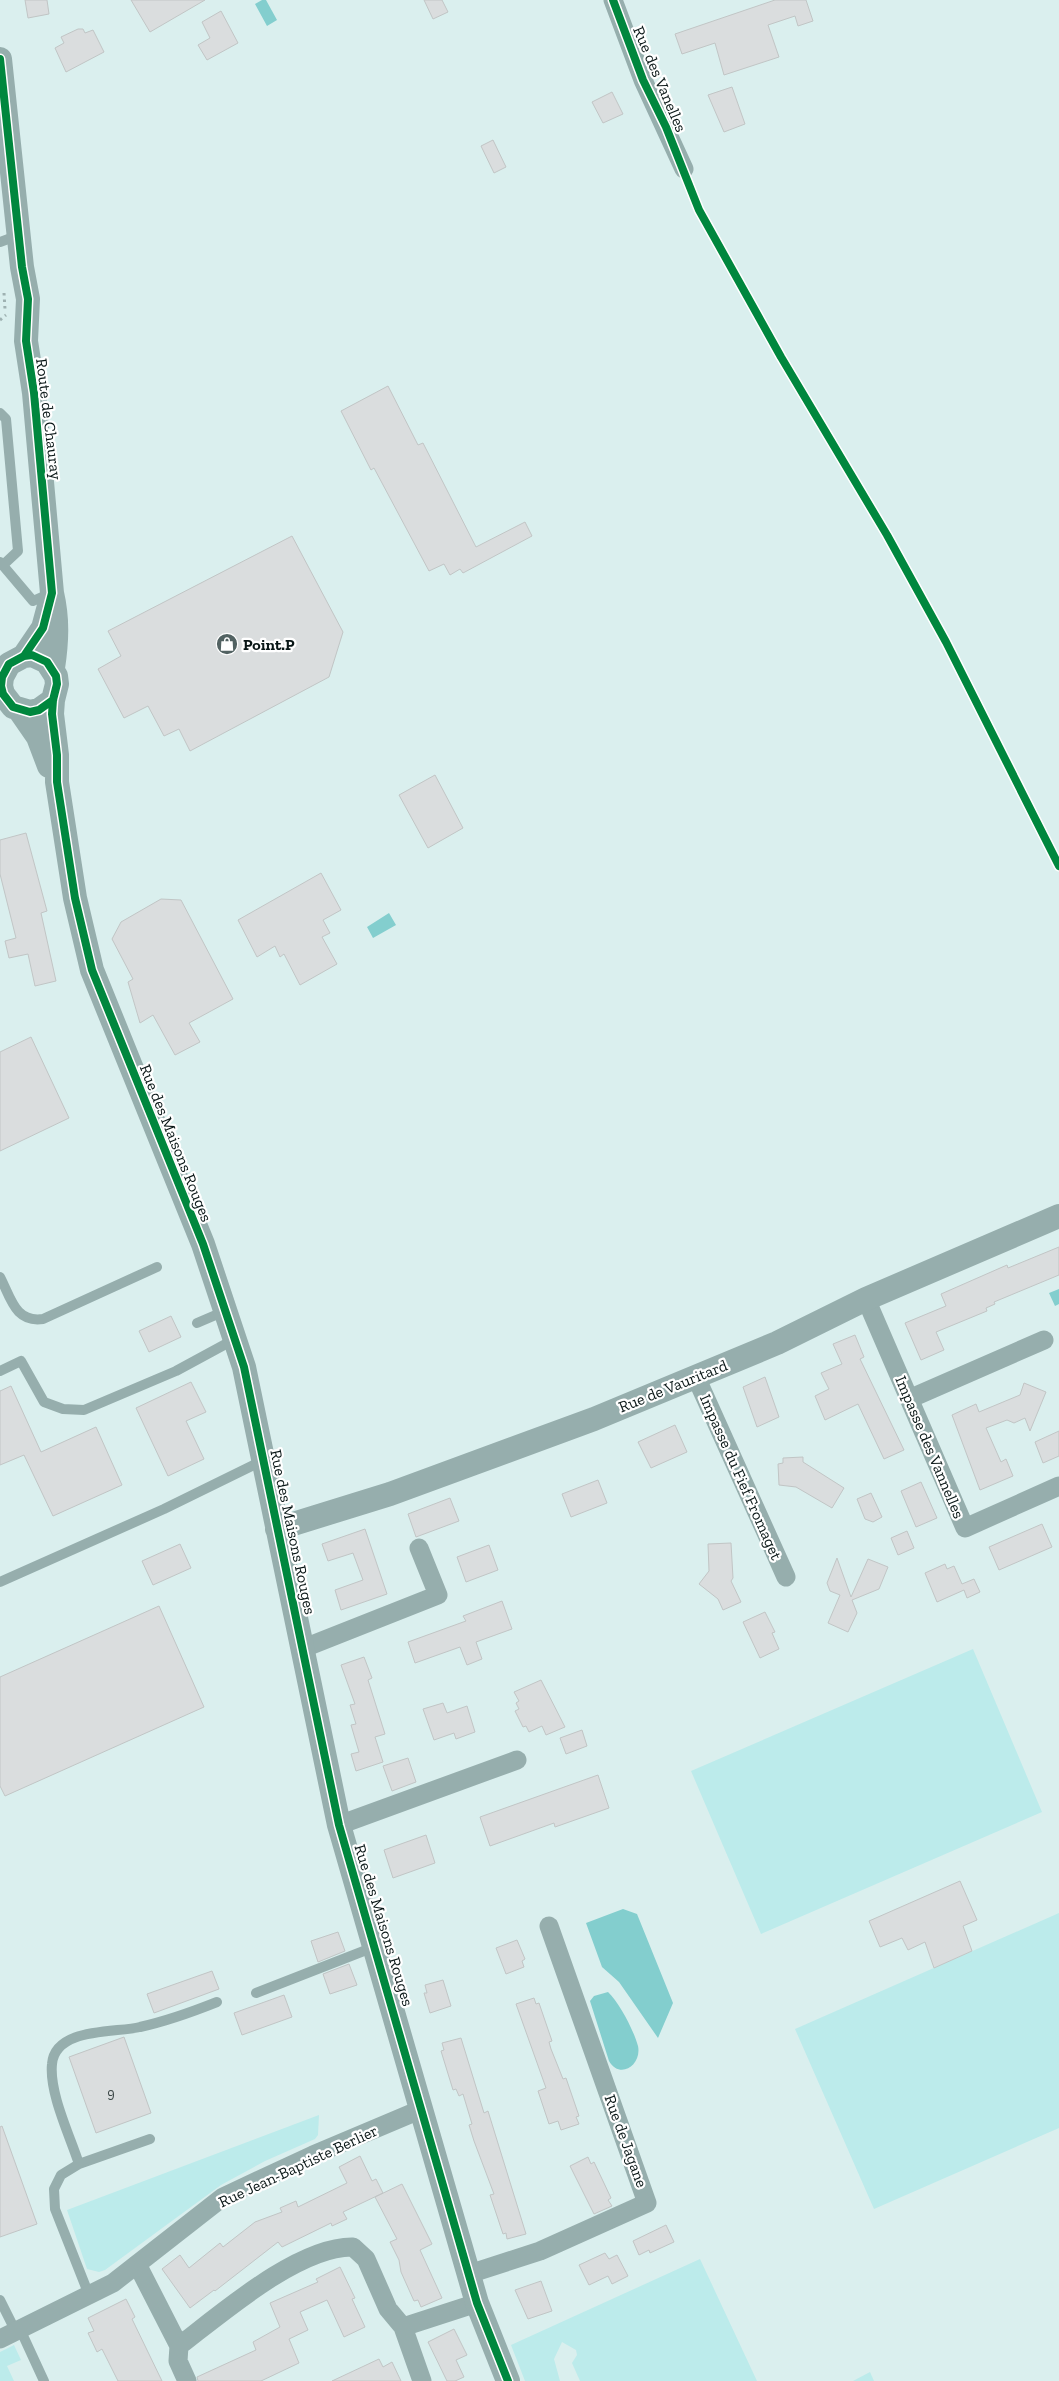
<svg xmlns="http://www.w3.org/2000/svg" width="1059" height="2381" viewBox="0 0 1059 2381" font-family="'Zilla Slab',serif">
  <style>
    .green { fill: #bcebeb }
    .water { fill: #83cece }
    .building { fill: #daddde; stroke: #c1c5c5 }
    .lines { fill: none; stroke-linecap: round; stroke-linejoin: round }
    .path { stroke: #9eb1b1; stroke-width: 3; stroke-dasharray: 2.5 4; stroke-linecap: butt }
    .service { stroke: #96aead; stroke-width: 10 }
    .minor { stroke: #96aead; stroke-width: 19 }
    .tertiary { stroke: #96aead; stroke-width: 24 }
    .cycleway-casing { stroke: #fff; stroke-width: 11 }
    .cycleway { stroke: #00873e; stroke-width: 8 }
    .labels { text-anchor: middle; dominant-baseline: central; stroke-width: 4.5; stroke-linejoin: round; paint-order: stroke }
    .number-label { font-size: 14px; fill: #3d4848 }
    .street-label { font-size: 16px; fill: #091616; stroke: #fff }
    .poi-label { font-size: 16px; font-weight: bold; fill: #091616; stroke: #fff; text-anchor: start }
  </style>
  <rect width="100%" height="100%" fill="#daefee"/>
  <path class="green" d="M 973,1649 L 1042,1812 L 761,1934 L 691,1771 Z
    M 1059,1913 L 1059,2128 L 874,2209 L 795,2029 Z
    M 319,2115 L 318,2135 L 315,2139 L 265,2161 L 221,2185 L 105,2270 L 99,2272 L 87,2269 L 67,2210 Z
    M 700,2259 L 757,2381 L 580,2381 L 572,2363 L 577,2355 L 576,2350 L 562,2342 L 554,2359 L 560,2381 L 525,2381 L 511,2345 Z
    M 14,2345 L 21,2360 L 7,2366 L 14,2381 L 0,2381 L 0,2352 Z
    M 870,2372 L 874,2381 L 853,2381 Z"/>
  <path class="water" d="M 262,0 L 266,0 L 277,20 L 267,26 L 255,4 Z
    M 389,913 L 396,925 L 373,938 L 367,927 Z
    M 1059,1289 L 1059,1304 L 1055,1306 L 1049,1293 Z
    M 623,1909 L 637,1914 L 673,2003 L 658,2038 L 619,1982 L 602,1967 L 586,1923 Z
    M 608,1992 C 619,2002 634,2031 638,2046 C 642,2065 620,2080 609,2061 L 590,2001 L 594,1996 Z"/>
  <path class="building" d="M 25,0 L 47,0 L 49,14 L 28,18 Z
    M 131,0 L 205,0 L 150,32 Z
    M 424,0 L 442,0 L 448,12 L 433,19 Z
    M 775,0 L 806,0 L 813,21 L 798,26 L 795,16 L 768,25 L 779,57 L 724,75 L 715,43 L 682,54 L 675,34 Z
    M 221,11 L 238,43 L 207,60 L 198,45 L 210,38 L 202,22 Z
    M 78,29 L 83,29 L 85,33 L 93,30 L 104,52 L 66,72 L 55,48 L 64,43 L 61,37 Z
    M 732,87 L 745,124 L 724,132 L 708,95 Z
    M 612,92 L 623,114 L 603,123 L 592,102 Z
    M 493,140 L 506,167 L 494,173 L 481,146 Z
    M 388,386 L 418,445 L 423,443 L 476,547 L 525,522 L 532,536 L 463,573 L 460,569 L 450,575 L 444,564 L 429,571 L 374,468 L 371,470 L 341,411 Z
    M 292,536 L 343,632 L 329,677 L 190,751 L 179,729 L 164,736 L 148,706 L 124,718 L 98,669 L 121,656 L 108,631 Z
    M 435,775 L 463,828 L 428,848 L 399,795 Z
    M 26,833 L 47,911 L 41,913 L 56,981 L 35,986 L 28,954 L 9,958 L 5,941 L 16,938 L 0,874 L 0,840 Z
    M 321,873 L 341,910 L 323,920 L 330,933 L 322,937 L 337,964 L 300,985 L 284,954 L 280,957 L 275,946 L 257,957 L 238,920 Z
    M 161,899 L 181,900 L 233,999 L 189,1023 L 200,1042 L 175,1055 L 153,1015 L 140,1023 L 128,982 L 133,979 L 112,939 L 121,922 Z
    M 31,1037 L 69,1118 L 0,1151 L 0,1052 Z
    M 1059,1247 L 1059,1275 L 994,1302 L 995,1304 L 986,1308 L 987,1311 L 936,1332 L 944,1350 L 921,1360 L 905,1323 L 946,1306 L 941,1294 L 1007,1265 L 1008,1268 Z
    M 171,1316 L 181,1337 L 149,1352 L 139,1331 Z
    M 855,1335 L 864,1357 L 860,1359 L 904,1450 L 884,1459 L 858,1404 L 825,1420 L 815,1396 L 829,1389 L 821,1373 L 842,1364 L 833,1344 Z
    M 765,1377 L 779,1417 L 757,1427 L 743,1387 Z
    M 191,1382 L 206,1412 L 186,1421 L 204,1459 L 168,1476 L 136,1408 Z
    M 1024,1383 L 1046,1392 L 1030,1431 L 1025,1418 L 1014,1423 L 1007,1420 L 986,1428 L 1001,1462 L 1006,1459 L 1013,1476 L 980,1490 L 952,1415 L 976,1404 L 979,1412 L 1020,1395 Z
    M 11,1386 L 41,1452 L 96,1427 L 122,1485 L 53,1516 L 24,1455 L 0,1465 L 0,1391 Z
    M 675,1425 L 687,1452 L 651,1468 L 638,1442 Z
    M 1059,1431 L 1059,1456 L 1043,1463 L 1035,1442 Z
    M 803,1457 L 803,1462 L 844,1488 L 832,1508 L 796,1487 L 779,1485 L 778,1464 L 783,1463 L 783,1458 Z
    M 598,1480 L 607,1503 L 571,1517 L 562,1494 Z
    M 921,1482 L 937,1518 L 916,1527 L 901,1491 Z
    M 871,1493 L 882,1517 L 873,1522 L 865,1519 L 857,1499 Z
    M 450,1498 L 459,1521 L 416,1537 L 408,1514 Z
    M 1042,1524 L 1052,1547 L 999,1570 L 989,1547 Z
    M 365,1529 L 387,1594 L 341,1610 L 335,1590 L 363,1580 L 353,1553 L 328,1561 L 322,1544 Z
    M 907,1531 L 914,1548 L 898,1555 L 891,1538 Z
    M 731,1543 L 733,1578 L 731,1581 L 741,1602 L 723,1610 L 718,1599 L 699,1584 L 709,1571 L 708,1544 Z
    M 180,1544 L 191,1568 L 153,1585 L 142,1561 Z
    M 489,1545 L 498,1570 L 466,1582 L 457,1557 Z
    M 837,1558 L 851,1597 L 868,1559 L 888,1567 L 879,1589 L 852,1600 L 857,1613 L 848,1632 L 828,1623 L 840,1595 L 830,1591 L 827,1583 Z
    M 945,1564 L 947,1569 L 954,1566 L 962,1584 L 974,1579 L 980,1592 L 967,1598 L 964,1590 L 937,1602 L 925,1573 Z
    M 502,1601 L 512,1629 L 476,1642 L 482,1659 L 467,1665 L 460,1647 L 415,1663 L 408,1642 L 466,1621 L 463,1616 Z
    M 159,1606 L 204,1707 L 5,1796 L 0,1786 L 0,1677 Z
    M 765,1612 L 775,1632 L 772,1633 L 779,1649 L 760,1658 L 743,1622 Z
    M 364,1657 L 372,1678 L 368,1680 L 385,1734 L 375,1737 L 383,1762 L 356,1771 L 351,1754 L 359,1752 L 351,1725 L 356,1724 L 350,1705 L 355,1704 L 341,1665 Z
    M 541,1680 L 565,1727 L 546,1735 L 542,1726 L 529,1732 L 526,1726 L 523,1727 L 515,1711 L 519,1709 L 516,1703 L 519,1701 L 514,1692 Z
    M 443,1703 L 447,1713 L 467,1706 L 475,1732 L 456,1739 L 454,1733 L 434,1740 L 423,1709 Z
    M 582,1730 L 587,1746 L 566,1754 L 560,1738 Z
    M 408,1758 L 416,1782 L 392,1791 L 383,1766 Z
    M 598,1775 L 609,1808 L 555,1827 L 554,1823 L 490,1846 L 480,1817 Z
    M 426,1835 L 435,1863 L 393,1878 L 384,1850 Z
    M 960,1881 L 977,1920 L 963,1926 L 972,1951 L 934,1968 L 925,1942 L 908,1950 L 902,1938 L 880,1947 L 869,1921 Z
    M 338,1932 L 345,1951 L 318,1962 L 311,1941 Z
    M 517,1940 L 525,1959 L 522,1961 L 524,1967 L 506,1974 L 496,1948 Z
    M 349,1964 L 357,1985 L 330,1994 L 323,1974 Z
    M 212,1971 L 219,1989 L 154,2013 L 147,1994 Z
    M 443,1980 L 451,2006 L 430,2013 L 424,1993 L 427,1993 L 425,1985 Z
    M 284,1995 L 292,2017 L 242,2035 L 234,2013 Z
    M 534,1998 L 536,2004 L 539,2003 L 552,2041 L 549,2042 L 551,2049 L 563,2079 L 566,2078 L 579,2116 L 576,2117 L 579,2124 L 561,2130 L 558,2121 L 549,2124 L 538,2091 L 546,2088 L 516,2004 Z
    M 124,2037 L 151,2113 L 96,2133 L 69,2057 Z
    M 461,2038 L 484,2113 L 488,2111 L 526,2234 L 507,2239 L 506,2233 L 503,2234 L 490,2195 L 494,2194 L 474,2141 L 469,2125 L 472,2124 L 463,2094 L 459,2096 L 456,2089 L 453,2090 L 441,2051 L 444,2050 L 442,2043 Z
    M 2,2126 L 37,2224 L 0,2237 L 0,2127 Z
    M 360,2156 L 372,2181 L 376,2179 L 383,2193 L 343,2212 L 347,2219 L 332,2226 L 331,2223 L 282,2247 L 278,2242 L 215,2291 L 214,2290 L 190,2308 L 162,2269 L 180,2255 L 189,2268 L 220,2243 L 223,2247 L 255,2222 L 282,2212 L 280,2208 L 296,2201 L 298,2207 L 347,2183 L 339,2167 Z
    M 588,2157 L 591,2164 L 594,2162 L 611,2198 L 608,2200 L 612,2206 L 594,2214 L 570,2166 Z
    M 402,2184 L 432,2244 L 420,2250 L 442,2298 L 421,2307 L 418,2300 L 414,2301 L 401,2272 L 399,2260 L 390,2242 L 397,2239 L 375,2197 Z
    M 666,2225 L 674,2242 L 650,2253 L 649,2250 L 639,2255 L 633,2241 Z
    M 605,2253 L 609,2259 L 617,2255 L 628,2276 L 612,2284 L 608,2276 L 589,2285 L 579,2265 Z
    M 340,2267 L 355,2298 L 352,2299 L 365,2327 L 344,2337 L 327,2300 L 300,2312 L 308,2330 L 289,2339 L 299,2363 L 261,2381 L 198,2381 L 197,2377 L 256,2350 L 253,2342 L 280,2327 L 270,2303 L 318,2282 L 316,2279 Z
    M 541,2281 L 552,2311 L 528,2319 L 515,2290 Z
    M 126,2299 L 135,2317 L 132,2319 L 162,2381 L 118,2381 L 102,2349 L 97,2352 L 88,2333 L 94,2331 L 88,2318 Z
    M 454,2329 L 467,2355 L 456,2360 L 464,2377 L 455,2381 L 447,2381 L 428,2342 Z
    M 379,2359 L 383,2367 L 392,2362 L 401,2381 L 332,2381 Z"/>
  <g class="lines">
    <path class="path" d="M 4,293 L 5,309
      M 0,320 L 6,315"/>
    <path class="service" d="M 0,242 L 19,235
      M 0,413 L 6,419 L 18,551 L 3,565
      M 0,562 L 33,601 L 51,593
      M 0,1277 C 11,1298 15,1323 43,1319 L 157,1267
      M 197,1323 L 225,1311
      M 0,1371 L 21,1361 L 44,1402 L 63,1409 L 84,1410 L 176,1371 L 235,1339
      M 0,1582 L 164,1509 L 264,1460
      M 256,1993 L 374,1947
      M 79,2164 C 70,2136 49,2093 52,2064 C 55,2027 116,2033 140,2027 C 167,2021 192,2012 217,2002
      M 89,2295 L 55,2209 L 54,2189 L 61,2175 L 79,2164 L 150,2139
      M 0,2300 L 16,2332
      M 20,2329 L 44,2381"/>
    <path class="minor" d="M 613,0 L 643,80 L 684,169
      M 866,1299 L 965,1528 L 1059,1486
      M 696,1377 L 786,1577
      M 909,1399 L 1044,1340
      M 304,1648 L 438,1595 L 419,1548
      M 339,1825 L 517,1760
      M 137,2264 L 179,2346
      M 469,2274 L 540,2251 L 647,2203 L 549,1926
      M 403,2327 L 477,2303
      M 0,2339 L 113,2283 L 223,2197 L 313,2155 L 422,2109
      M 187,2381 L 178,2361 L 179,2346 C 222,2313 299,2246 353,2247 L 366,2259 L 388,2309 L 403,2327 L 422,2381"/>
    <path class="tertiary" d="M 0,59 L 22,267 L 28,299 L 26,341 L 34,393 L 52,593 C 58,619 57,641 53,668
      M 24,656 L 43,628 L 50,602
      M 53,700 L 39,710 L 30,712 L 13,707 L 3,694 L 1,686 L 2,677 L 9,664 L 24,656 L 32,655 L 47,662 L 56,676 L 57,684 L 53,700 L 52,714 L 57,755 L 57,782 L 75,898 L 92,970 L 203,1244 L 244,1367 L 339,1825 L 477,2303 L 508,2381
      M 20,711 L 38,737 L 49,766
      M 277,1529 L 390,1494 L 594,1419 L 777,1343 L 866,1299 L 1059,1216"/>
    <g class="cycleway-casing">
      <path id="cycleway" d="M 613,0 L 643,80 L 666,127 L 699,210 L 781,357 L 887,535 L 946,642 L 1059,866
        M 0,59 L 22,267 L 28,299 L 26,341 L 34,393 L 52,593 L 43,628 L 24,656
        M 53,700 L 39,710 L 30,712 L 13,707 L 3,694 L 1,686 L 2,677 L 9,664 L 24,656 L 32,655 L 47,662 L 56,676 L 57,684 L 53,700 L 52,714 L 57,755 L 57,782 L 75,898 L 92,970 L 203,1244 L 244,1367 L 339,1825 L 477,2303 L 508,2381"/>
    </g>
    <use href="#cycleway" class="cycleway"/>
  </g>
  <defs>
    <g id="shop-disc" transform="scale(1.125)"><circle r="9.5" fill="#526262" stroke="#fff"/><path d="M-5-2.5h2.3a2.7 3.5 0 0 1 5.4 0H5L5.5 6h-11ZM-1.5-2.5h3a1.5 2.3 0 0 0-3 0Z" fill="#fff"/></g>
  </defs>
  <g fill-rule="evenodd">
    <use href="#shop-disc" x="227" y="644"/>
  </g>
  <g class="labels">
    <g class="number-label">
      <text x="111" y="2093">9</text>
    </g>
    <g class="street-label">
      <text transform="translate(660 79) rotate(67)">Rue des Vanelles</text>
      <text transform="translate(49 419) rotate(83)">Route de Chauray</text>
      <text transform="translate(176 1143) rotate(68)">Rue des Maisons Rouges</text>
      <text transform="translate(673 1386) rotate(-22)">Rue de Vauritard</text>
      <text transform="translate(930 1447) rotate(67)">Impasse des Vannelles</text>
      <text transform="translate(741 1477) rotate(66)">Impasse du Fief Fromaget</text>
      <text transform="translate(293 1532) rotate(78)">Rue des Maisons Rouges</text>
      <text transform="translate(384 1925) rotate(73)">Rue des Maisons Rouges</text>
      <text transform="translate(626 2141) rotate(70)">Rue de Jagane</text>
      <text transform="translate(298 2166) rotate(-25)">Rue Jean-Baptiste Berlier</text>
    </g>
    <g class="poi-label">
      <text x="243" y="644">Point.P</text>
    </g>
  </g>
</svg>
